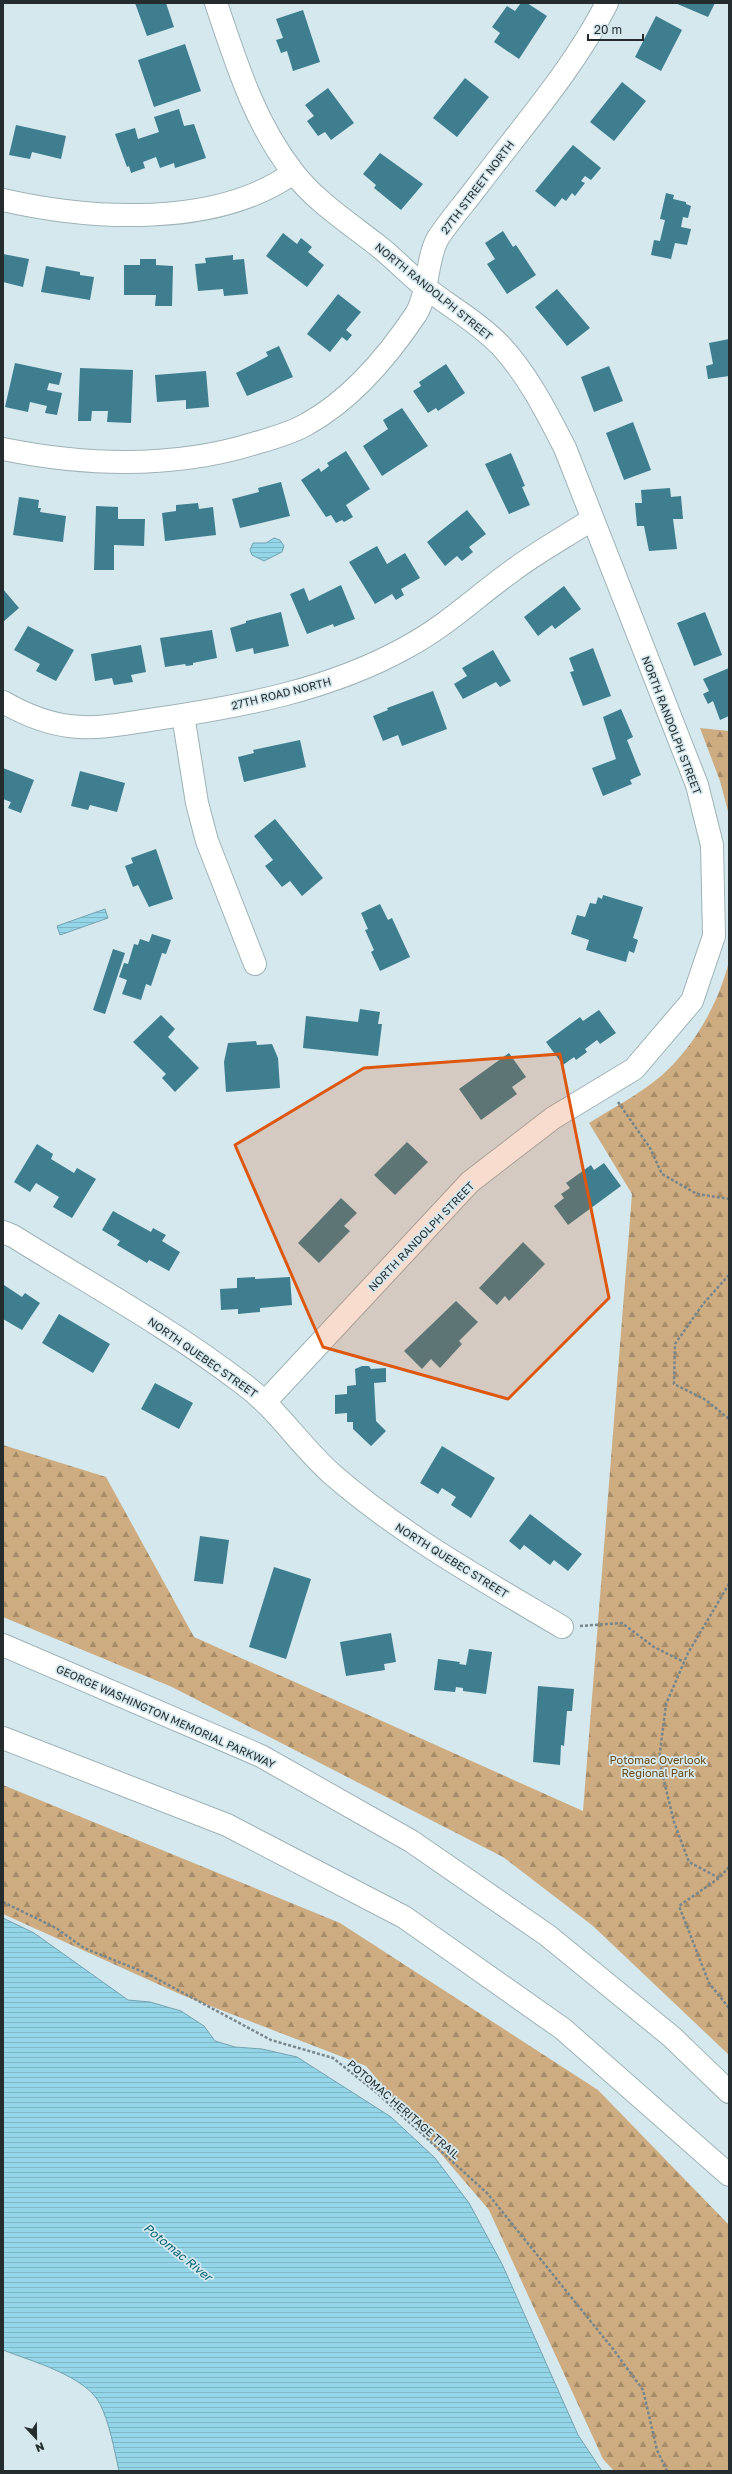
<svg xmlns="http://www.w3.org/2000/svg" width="732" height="2474" viewBox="0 0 732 2474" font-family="'Golos Text',sans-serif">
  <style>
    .forest { fill: url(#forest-firs) }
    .water { fill: url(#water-rules); stroke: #73a2b0 }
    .building { fill: #3e7e8f }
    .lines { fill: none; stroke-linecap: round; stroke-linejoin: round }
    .minor-casing { stroke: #9eb2b8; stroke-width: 24 }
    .highway-casing { stroke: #9eb2b8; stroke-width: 24 }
    .path { stroke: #79868a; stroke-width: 2.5; stroke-dasharray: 3 2; stroke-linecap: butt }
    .minor { stroke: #fff; stroke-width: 22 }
    .highway { stroke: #fff; stroke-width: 22 }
    .marked { fill: #de570e; fill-opacity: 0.2; stroke: #de570e; stroke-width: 3; stroke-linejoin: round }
    .labels { text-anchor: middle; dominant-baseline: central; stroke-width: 3.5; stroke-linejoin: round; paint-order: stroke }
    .street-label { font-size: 11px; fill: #242c2e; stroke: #d4e8ee }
    .park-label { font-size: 11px; fill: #694713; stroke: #d4e8ee }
    .water-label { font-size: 12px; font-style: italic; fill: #015f72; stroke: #d4e8ee }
  </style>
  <defs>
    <pattern id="forest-firs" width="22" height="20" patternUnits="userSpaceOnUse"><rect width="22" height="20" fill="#ceac81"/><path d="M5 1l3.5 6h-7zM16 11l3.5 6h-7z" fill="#a78c6a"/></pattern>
    <pattern id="water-rules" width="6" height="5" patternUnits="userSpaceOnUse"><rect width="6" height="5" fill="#95d5e8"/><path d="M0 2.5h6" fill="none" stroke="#80b7c7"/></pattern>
  </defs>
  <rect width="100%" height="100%" fill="#d4e8ee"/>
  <path class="forest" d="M 700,728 L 729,731 L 729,815 L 720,781 Z
    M 729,961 L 729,2055 L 593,1926 L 503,1857 L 172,1687 L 3,1617 L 3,1445 L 106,1477 L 194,1637 L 583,1811 L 632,1194 L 589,1123 C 613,1108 640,1094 661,1076 C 694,1047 719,1003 729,961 Z
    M 3,1785 L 340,1923 L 598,2090 L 729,2225 L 729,2471 L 614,2471 L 603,2459 L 489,2210 L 366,2066 L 182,1995 L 3,1914 Z"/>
  <path class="water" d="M 274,538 L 280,540 L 284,546 L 282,552 L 264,561 L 252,555 L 250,550 L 253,543 L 266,543 Z
    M 105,909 L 108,918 L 60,935 L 57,926 Z
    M 3,1918 L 34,1933 L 128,2000 L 150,2002 L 181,2011 L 204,2026 L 215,2041 L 235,2047 L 262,2049 L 297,2057 L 391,2117 L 435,2158 L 469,2203 L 502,2264 L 578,2435 L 602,2471 L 119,2471 C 114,2449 110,2424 100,2404 C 86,2376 31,2361 3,2350 Z"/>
  <path class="building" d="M 135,3 L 166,3 L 174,27 L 147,36 Z
    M 521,3 L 527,3 L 547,16 L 519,59 L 494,42 L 500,33 L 492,27 L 507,6 L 515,11 Z
    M 675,3 L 715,3 L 708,17 Z
    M 303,10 L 320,62 L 293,71 L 287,51 L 281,53 L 276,40 L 283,38 L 276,19 Z
    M 656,16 L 682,30 L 661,71 L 635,57 Z
    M 185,44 L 201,91 L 154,107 L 138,60 Z
    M 465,78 L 489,97 L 457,137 L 433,118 Z
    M 622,82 L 646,101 L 614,141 L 590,122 Z
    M 328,88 L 354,123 L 331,140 L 325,132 L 318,136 L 307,121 L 314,116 L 305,105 Z
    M 179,109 L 184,126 L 194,124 L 206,158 L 175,168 L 174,163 L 160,168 L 156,157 L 143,162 L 145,168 L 131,173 L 129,166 L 127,167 L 115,134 L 135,128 L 138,139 L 159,132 L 154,117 Z
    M 16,125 L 66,136 L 61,159 L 32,152 L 30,159 L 9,155 Z
    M 573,145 L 601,168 L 591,180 L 585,176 L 581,181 L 585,183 L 575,196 L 572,193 L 566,201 L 562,198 L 555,207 L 535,191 Z
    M 380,153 L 423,184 L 401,210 L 374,188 L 376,185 L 363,174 Z
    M 666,193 L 674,195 L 673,199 L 686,202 L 686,204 L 691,206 L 688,218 L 683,217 L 681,227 L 691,229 L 687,245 L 675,243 L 671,259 L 651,255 L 654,240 L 660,241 L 665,220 L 660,219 Z
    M 503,231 L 513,247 L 516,245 L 536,275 L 507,294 L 487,264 L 495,259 L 485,243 Z
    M 283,233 L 297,244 L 301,238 L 312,247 L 308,252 L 324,265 L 307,287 L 266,256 Z
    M 3,254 L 29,259 L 23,287 L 3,282 Z
    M 233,255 L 233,260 L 244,259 L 248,294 L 224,296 L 223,289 L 198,291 L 195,264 L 206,263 L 205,258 Z
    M 140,259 L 156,259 L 156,265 L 173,266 L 172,306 L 155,306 L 156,295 L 124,295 L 124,265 L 140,265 Z
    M 46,266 L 80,272 L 80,275 L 94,277 L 90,300 L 41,292 Z
    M 557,289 L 590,328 L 567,346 L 535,307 Z
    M 338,294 L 361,312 L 346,330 L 352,335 L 347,341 L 342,337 L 330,352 L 307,334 Z
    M 729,339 L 729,376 L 708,379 L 706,366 L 713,364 L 709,343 Z
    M 279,346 L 293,377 L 247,396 L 236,373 L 268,356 L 266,352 Z
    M 15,363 L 62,373 L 59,385 L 49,383 L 47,390 L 62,393 L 57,415 L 45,413 L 47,406 L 30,402 L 28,412 L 5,407 Z
    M 446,364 L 465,393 L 438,411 L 436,408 L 428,413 L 413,391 L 421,386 L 419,382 Z
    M 609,366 L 623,401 L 594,412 L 581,377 Z
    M 80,368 L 133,370 L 131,423 L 107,422 L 108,411 L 92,411 L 91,421 L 78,421 Z
    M 206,371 L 209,407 L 186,409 L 186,400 L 157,402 L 155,375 Z
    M 402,408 L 428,446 L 382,476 L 363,446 L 388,429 L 383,420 Z
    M 633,422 L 651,470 L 624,480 L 606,433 Z
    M 346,451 L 370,489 L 346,505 L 353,517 L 344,522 L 342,520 L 336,523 L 331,515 L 326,517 L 301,480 L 319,468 L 321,472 L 329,466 L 327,463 Z
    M 511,453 L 525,486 L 522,487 L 530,505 L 509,514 L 485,464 Z
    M 281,482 L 290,516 L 240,528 L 232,499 L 259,492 L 258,488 Z
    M 670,488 L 671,497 L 681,496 L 683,519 L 673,519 L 677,549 L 649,551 L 644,526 L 637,526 L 635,503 L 642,503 L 641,490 Z
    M 19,497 L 39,500 L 38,508 L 41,508 L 40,512 L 66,516 L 63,542 L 13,535 Z
    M 198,503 L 199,509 L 213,507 L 216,535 L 165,541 L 162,513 L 176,511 L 176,505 Z
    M 96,506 L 118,507 L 118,519 L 145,519 L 144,546 L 114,545 L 114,570 L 94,570 Z
    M 467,510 L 486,534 L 469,547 L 473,552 L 462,561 L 457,556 L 445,566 L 427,542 Z
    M 377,546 L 387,564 L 405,553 L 420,578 L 401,589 L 404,595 L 396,600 L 392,594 L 375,604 L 349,562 Z
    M 341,585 L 355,619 L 334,627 L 333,624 L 307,634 L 290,594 L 304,588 L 309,601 Z
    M 564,586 L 581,609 L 555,629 L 552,625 L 538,636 L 524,617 Z
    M 3,589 L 19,608 L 3,622 Z
    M 281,612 L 289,646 L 254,654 L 253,648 L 236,652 L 230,628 L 246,623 L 246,621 Z
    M 705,612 L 722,655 L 694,666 L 677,623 Z
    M 28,626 L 74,650 L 56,681 L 36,671 L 40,664 L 14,650 Z
    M 212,630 L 217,658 L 193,663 L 193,665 L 186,666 L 185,664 L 165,667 L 160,638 Z
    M 141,645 L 146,672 L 131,675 L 133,682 L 114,685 L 112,678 L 95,681 L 91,654 Z
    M 593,648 L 611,696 L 583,706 L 570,672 L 574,671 L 569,658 Z
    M 493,650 L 511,681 L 500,687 L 496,682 L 463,699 L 454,684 L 467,676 L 462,668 Z
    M 729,668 L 729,716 L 720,720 L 713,701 L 708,704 L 703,694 L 709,691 L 703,679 Z
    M 433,691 L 447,729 L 402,746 L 398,735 L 383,741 L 373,716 L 388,710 L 387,708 Z
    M 621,709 L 633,737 L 627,740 L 641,775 L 630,780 L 632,784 L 603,796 L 592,768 L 616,759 L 603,717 Z
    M 300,740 L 306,767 L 244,782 L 238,757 L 254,753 L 253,750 Z
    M 3,768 L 34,780 L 21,813 L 8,808 L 11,802 L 3,799 Z
    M 80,771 L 125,783 L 117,812 L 90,805 L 88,810 L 71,806 Z
    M 275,819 L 323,878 L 302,896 L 290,881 L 282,887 L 265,866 L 273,860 L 254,836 Z
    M 156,849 L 173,899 L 149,907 L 138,885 L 133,887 L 125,866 L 133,863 L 131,858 Z
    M 603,895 L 643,907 L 633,938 L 638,940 L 634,953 L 629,951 L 626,962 L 586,950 L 589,940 L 571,934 L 577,915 L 585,917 L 590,903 L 596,904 L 598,897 L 602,899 Z
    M 380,904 L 388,920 L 392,918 L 410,957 L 380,971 L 371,952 L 374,950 L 365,930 L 368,929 L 361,913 Z
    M 152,934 L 171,940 L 166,954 L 162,953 L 151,986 L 146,984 L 141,1000 L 122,994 L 127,980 L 119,977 L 124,963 L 128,964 L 134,944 L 138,945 L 140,939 L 149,942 Z
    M 113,949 L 125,953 L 105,1014 L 93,1010 Z
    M 360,1009 L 380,1012 L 378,1024 L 382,1024 L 378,1056 L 303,1048 L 306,1016 L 358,1022 Z
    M 599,1010 L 616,1033 L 600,1044 L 597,1040 L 585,1049 L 587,1052 L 576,1060 L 574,1057 L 563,1065 L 546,1042 L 580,1017 L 583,1021 Z
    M 161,1015 L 175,1029 L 168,1037 L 199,1068 L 175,1092 L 162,1078 L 166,1074 L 133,1042 Z
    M 256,1041 L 257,1045 L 272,1044 L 278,1058 L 280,1088 L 226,1092 L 224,1062 L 228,1043 Z
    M 509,1053 L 526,1077 L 512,1087 L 517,1094 L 481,1120 L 459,1089 Z
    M 407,1142 L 428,1162 L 395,1195 L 374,1175 Z
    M 37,1144 L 53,1154 L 51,1159 L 74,1173 L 77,1168 L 96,1179 L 72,1218 L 53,1207 L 59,1197 L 36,1183 L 30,1192 L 14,1182 Z
    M 604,1163 L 621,1186 L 568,1225 L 554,1206 L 564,1198 L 561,1194 L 570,1188 L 566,1183 L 591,1165 L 594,1170 Z
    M 341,1198 L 357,1213 L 344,1226 L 350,1231 L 319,1263 L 298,1243 Z
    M 113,1211 L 151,1232 L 153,1228 L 166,1235 L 162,1241 L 180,1252 L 169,1271 L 149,1260 L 147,1263 L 117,1245 L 120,1241 L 102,1230 Z
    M 523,1242 L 545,1264 L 509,1301 L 505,1296 L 497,1305 L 479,1288 Z
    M 255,1277 L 255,1279 L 290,1277 L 292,1305 L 260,1308 L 260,1312 L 238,1314 L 238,1309 L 221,1310 L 220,1289 L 237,1288 L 237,1278 Z
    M 4,1285 L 22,1297 L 25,1293 L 40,1303 L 22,1330 L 3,1319 Z
    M 456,1301 L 478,1322 L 459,1341 L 462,1344 L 440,1368 L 431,1359 L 422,1369 L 404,1351 Z
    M 59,1314 L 110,1344 L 93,1373 L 42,1343 Z
    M 362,1366 L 369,1366 L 371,1369 L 386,1368 L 386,1382 L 374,1383 L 376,1421 L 386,1431 L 371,1446 L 353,1429 L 353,1422 L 347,1422 L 347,1413 L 335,1414 L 335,1395 L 347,1394 L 347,1386 L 356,1385 L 355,1369 Z
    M 155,1383 L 193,1403 L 179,1429 L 141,1409 Z
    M 442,1446 L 495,1478 L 471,1518 L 451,1505 L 456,1497 L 442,1488 L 438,1494 L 420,1483 Z
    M 530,1514 L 582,1554 L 568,1571 L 554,1560 L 550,1565 L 524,1545 L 520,1550 L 509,1541 Z
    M 200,1536 L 229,1540 L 223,1584 L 194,1581 Z
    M 274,1567 L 311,1579 L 286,1659 L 249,1647 Z
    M 391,1633 L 396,1662 L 384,1664 L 385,1670 L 346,1676 L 340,1642 Z
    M 469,1649 L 492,1652 L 486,1694 L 463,1691 L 463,1688 L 456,1687 L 455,1692 L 434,1690 L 438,1659 L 460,1662 L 459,1664 L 466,1665 Z
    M 538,1686 L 574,1689 L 572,1711 L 567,1711 L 564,1746 L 561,1745 L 560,1765 L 533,1762 Z"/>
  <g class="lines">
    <g class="minor-casing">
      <path id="minor" d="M 216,3 C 236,62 254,122 293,172 C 315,201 349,223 377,245 C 394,258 408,274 425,287 C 450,307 478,322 501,346 C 528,375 547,413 565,448 L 697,785 L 712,845 L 714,936 L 692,1001 L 634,1069 L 553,1118 L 470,1182 L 265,1402
        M 3,200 C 91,220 216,228 293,173
        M 3,449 C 87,466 173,469 256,443 C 273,438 292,433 307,424 C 352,399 388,356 416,314 C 429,293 426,259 438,238 C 449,221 464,204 476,188 C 521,128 573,70 607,3
        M 3,702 C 24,714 45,723 69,726 C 99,730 127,723 156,719 C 243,706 330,690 407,647 C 446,626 477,596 512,571 C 537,552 565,537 591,520
        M 183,715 L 197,803 L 207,841 L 255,964
        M 3,1232 L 13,1236 C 90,1284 170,1328 242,1383 C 277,1408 300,1446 333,1475 C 402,1535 483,1580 562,1627"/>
    </g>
    <g class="highway-casing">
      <path id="highway" d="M 3,1645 L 261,1756 L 411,1841 L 547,1935 L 672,2037 L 729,2092
        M 3,1738 L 227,1825 L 404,1917 L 563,2029 L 729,2175"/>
    </g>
    <path class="path" d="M 618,1102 L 650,1148 L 662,1174 L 697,1194 L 729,1199
      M 729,1275 L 703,1304 L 675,1344 L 674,1384 L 706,1400 L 729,1419
      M 580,1626 L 622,1623 L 654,1647 L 684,1662
      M 729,1867 L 719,1878 L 679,1906 L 709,1983 L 729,2008
      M 719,1878 L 689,1862 L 674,1822 L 659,1760 L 666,1704 L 688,1653 L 729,1584
      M 3,1902 L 56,1928 L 84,1948 L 146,1973 L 271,2040 L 333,2058 L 377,2093 L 488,2194 L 613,2349 L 643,2390 L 657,2450 L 667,2471"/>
    <use href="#minor" class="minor"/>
    <use href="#highway" class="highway"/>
  </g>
  <path class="marked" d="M 560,1054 L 609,1298 L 508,1399 L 323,1347 L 235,1145 L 364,1068 Z"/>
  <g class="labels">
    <g class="street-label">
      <text transform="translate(477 187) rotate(-53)">27TH STREET NORTH</text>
      <text transform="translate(434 291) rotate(39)">NORTH RANDOLPH STREET</text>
      <text transform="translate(281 693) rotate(-14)">27TH ROAD NORTH</text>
      <text transform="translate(672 725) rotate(69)">NORTH RANDOLPH STREET</text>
      <text transform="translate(421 1236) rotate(-46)">NORTH RANDOLPH STREET</text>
      <text transform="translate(203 1357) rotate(35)">NORTH QUEBEC STREET</text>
      <text transform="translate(452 1560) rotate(32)">NORTH QUEBEC STREET</text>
      <text transform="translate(166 1716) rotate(24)">GEORGE WASHINGTON MEMORIAL PARKWAY</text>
      <text transform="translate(404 2109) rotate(41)">POTOMAC HERITAGE TRAIL</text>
    </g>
    <g class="park-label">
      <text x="658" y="1759">Potomac Overlook<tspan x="658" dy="13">Regional Park</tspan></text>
    </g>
    <g class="water-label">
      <text transform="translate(178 2252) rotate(39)">Potomac River</text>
    </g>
  </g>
  <rect width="732" height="2474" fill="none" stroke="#242c2e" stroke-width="8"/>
  <g transform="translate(36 2438) rotate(158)" stroke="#d4e8ee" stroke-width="3" paint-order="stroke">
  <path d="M0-3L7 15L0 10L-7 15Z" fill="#242c2e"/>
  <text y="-6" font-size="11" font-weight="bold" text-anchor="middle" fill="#242c2e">N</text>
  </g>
  <path d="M588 34v6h55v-6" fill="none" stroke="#242c2e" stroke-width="2"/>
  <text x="594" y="34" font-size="12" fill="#242c2e" stroke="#d4e8ee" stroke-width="3" paint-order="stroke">20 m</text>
</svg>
